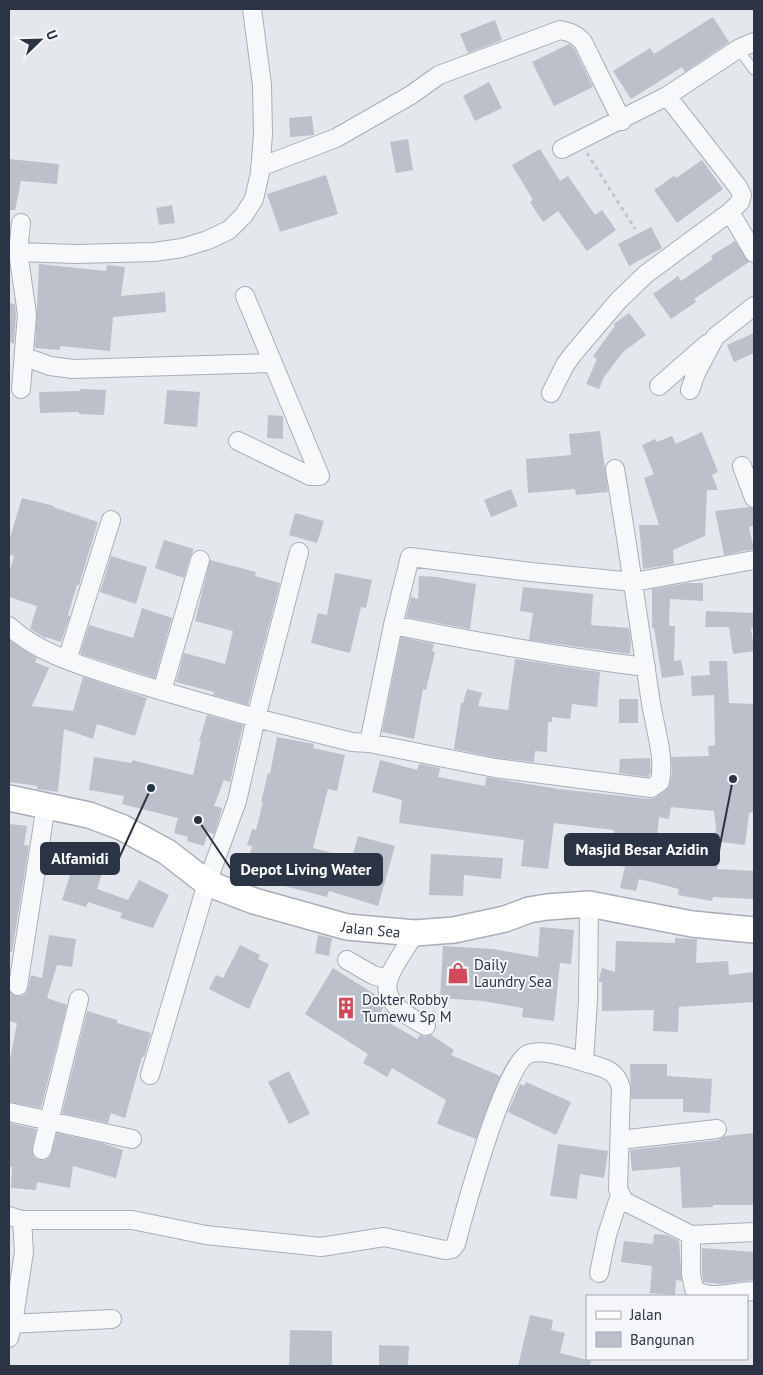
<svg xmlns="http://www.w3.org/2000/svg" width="763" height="1375" viewBox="0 0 763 1375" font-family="'PT Sans',sans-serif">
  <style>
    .building { fill: #bbc0ca }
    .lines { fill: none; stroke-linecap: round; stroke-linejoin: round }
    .lane-casing { stroke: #a9aeb7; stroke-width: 11 }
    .street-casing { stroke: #a9aeb7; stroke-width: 20 }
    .secondary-casing { stroke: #a9aeb7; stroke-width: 28 }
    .path { stroke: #c2c5cb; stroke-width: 3; stroke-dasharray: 4 4; stroke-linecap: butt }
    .lane { stroke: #f7f8fa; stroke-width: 9 }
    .street { stroke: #f7f8fa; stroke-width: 18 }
    .secondary { stroke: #fff; stroke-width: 25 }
    .labels { text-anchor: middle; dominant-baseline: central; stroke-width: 4; stroke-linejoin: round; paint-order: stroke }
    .street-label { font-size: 15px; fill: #2b3445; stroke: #f4f6f9 }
    .poi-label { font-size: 15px; fill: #2b3445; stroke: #f4f6f9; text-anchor: start }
    .leader { fill: none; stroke: #2b3445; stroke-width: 2 }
    .callout-dot { fill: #2b3445; stroke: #f4f6f9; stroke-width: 2 }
    .callout { fill: #2b3445; stroke: #2b3445; stroke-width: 2 }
    .callout-label { font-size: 16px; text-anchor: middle; font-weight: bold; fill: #fff }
  </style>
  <rect width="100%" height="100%" fill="#e4e7ec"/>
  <path class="building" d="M 713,17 L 729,42 L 685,72 L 682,67 L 631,99 L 613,71 L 650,48 L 654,54 Z
    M 495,20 L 502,40 L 468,53 L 460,34 Z
    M 569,44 L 574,48 L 593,87 L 554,106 L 532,62 Z
    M 489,82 L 502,108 L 475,121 L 463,96 Z
    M 312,116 L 314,135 L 290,137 L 289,118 Z
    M 408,139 L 413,170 L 396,173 L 390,142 Z
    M 540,149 L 560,181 L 568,176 L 595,215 L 602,210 L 616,230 L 587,251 L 558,211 L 543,222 L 530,202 L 533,200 L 512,165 Z
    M 9,159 L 59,164 L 57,184 L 21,181 L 15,210 L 9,210 Z
    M 702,160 L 723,189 L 677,223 L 654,190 L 674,176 L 676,178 Z
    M 326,175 L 338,214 L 280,232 L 267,194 Z
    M 172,205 L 175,223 L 159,225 L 156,208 Z
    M 651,227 L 662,248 L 629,266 L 618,244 Z
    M 735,241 L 749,262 L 694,299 L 696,302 L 671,319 L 653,294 L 678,276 L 681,281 L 713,259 L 711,256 Z
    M 39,264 L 106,271 L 107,265 L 125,267 L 121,296 L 165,292 L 166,312 L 113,317 L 110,351 L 60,346 L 60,350 L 35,348 Z
    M 9,303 L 15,304 L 16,314 L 14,344 L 9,342 Z
    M 629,313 L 646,335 L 623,352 L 604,377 L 599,389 L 586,384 L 597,359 L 593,356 L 615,326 L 614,324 Z
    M 754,333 L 754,353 L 734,362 L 727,345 Z
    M 80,389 L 106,390 L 104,415 L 79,414 L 79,412 L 40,413 L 39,392 L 80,391 Z
    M 167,390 L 200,392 L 197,427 L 164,424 Z
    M 268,415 L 283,416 L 283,439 L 267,438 Z
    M 600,431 L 608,492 L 576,495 L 575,489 L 528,493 L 526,459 L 571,455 L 569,434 Z
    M 702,432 L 718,472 L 712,475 L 718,490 L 707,490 L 705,536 L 673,550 L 674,564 L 643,569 L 639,525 L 659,525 L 644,478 L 654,474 L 642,445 L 655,439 L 657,442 L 672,436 L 676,444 Z
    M 511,489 L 518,506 L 491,517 L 484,500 Z
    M 22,498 L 54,506 L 53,507 L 98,522 L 79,585 L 77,585 L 68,615 L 70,616 L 61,642 L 46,637 L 45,638 L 30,629 L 37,606 L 9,597 L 9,573 L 14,556 L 9,554 L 9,541 Z
    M 750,507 L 754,508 L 754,526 L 749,527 L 754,549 L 724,555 L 715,511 Z
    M 295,513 L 324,521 L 317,543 L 289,535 Z
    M 164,540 L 194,549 L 190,557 L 184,578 L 155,568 Z
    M 111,556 L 147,567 L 136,604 L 100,592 Z
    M 210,560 L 256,572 L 255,576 L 280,583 L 248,705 L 213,695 L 214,692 L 176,682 L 184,653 L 225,664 L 233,631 L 195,621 Z
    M 335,573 L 372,580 L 366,608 L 361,607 L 350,653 L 311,643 L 318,613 L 327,615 Z
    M 419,576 L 436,577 L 476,584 L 470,629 L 406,617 L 411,597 L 418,599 Z
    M 687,583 L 703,583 L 703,601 L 670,599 L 669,626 L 675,626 L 674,661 L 681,660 L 684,675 L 662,678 L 654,628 L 652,628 L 652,589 Z
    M 523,587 L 593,594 L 591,625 L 629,628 L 631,642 L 630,654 L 529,640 L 533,613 L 520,611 Z
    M 142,608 L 172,618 L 155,678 L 80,654 L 89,625 L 133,638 Z
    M 706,611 L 754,613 L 754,628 L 751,628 L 754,651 L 733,654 L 729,627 L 705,627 Z
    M 401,637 L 434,644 L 432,651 L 435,652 L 426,690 L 423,689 L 414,739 L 382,732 Z
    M 9,640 L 37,658 L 35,662 L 49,668 L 32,706 L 73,711 L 83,677 L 147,698 L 135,736 L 97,724 L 93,739 L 64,729 L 58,792 L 37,789 L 37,786 L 9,782 Z
    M 515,659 L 600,672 L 597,707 L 572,704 L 570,719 L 552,717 L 552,722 L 548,722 L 547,752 L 535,751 L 534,762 L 497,758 L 454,749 L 461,703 L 463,703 L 467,689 L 482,693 L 478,706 L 508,710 Z
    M 709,661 L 727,661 L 729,703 L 754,704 L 754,812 L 749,813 L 745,845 L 714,841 L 716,829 L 714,811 L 671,807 L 669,819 L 659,817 L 655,855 L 683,862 L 686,842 L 721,848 L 717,869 L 754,871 L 754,899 L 713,897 L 712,901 L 678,895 L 679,889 L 639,879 L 636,891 L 620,888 L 625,867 L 607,864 L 614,830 L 554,823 L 548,869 L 521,866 L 524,840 L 399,823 L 402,800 L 372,792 L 380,760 L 417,770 L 419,764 L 440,768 L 438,777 L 485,786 L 486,777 L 558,789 L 650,799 L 656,797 L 669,787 L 672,774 L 671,757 L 709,756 L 708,746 L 715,745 L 714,695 L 692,696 L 691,676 L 710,675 Z
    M 619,699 L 638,699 L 638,723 L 619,723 Z
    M 207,715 L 243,725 L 230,782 L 224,780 L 214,806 L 222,808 L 220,816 L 214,834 L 208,832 L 204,846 L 187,841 L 188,837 L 174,833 L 178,818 L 122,804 L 124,796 L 89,790 L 94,757 L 132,763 L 132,760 L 193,775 L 201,741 L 199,741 Z
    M 277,737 L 314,744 L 313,748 L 345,755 L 337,791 L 328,789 L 313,848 L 352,858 L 358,836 L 395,846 L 378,906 L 329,891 L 327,897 L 269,882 L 268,885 L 253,881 L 254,875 L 245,873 L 252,846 L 247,845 L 252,829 L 256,830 L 263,802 L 261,802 L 268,773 L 270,774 Z
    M 650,758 L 651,772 L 648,777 L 619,773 L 620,759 Z
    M 10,824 L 27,826 L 24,845 L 29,846 L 12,952 L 9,952 Z
    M 97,844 L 110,848 L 97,889 L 128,900 L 139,880 L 169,895 L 153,928 L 120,918 L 122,913 L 88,902 L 86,907 L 62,900 L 77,853 L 81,854 L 85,845 L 95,849 Z
    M 431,854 L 503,858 L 501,879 L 464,875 L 463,896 L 429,895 Z
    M 540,927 L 574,930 L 571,964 L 560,963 L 554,1021 L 522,1017 L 523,1008 L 483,1001 L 440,998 L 443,946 L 493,949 L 538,957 Z
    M 49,935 L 76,939 L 72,967 L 57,965 L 47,998 L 67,1005 L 41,1108 L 9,1102 L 9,1065 L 17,1023 L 9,1021 L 9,991 L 16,996 L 21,996 L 26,993 L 28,988 L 31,975 L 42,978 Z
    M 318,935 L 332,938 L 329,956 L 315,953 Z
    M 675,938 L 697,939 L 696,963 L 728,961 L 729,975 L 754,972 L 754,1002 L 679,1007 L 678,1032 L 653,1031 L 654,1010 L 602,1011 L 602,982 L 599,982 L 599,979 L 602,968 L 615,972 L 616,941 L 675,943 Z
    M 240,945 L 260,955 L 258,959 L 269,964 L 249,1009 L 209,989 L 216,975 L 223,978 Z
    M 333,968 L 379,997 L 384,1007 L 378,1016 L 417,1039 L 420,1035 L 425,1037 L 431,1035 L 454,1050 L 451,1055 L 500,1076 L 476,1139 L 437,1124 L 446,1100 L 392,1068 L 387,1077 L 363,1063 L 368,1054 L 305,1014 Z
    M 87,1011 L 117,1020 L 117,1023 L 151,1033 L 144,1057 L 142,1057 L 125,1118 L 111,1113 L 108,1123 L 62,1113 Z
    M 630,1064 L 667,1064 L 667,1076 L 712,1079 L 710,1113 L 683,1112 L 683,1099 L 631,1099 Z
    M 289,1071 L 310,1114 L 289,1124 L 268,1082 Z
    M 526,1082 L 571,1102 L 556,1135 L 508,1112 L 520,1084 L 524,1086 Z
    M 9,1123 L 36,1129 L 32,1152 L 35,1158 L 40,1160 L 45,1160 L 50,1157 L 57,1133 L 102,1143 L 123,1150 L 116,1178 L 73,1166 L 70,1188 L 37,1182 L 36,1190 L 11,1188 L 12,1167 L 9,1167 Z
    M 754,1133 L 754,1205 L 713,1205 L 713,1207 L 682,1208 L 680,1167 L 632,1171 L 630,1150 L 718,1140 L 725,1136 Z
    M 558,1144 L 608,1151 L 604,1178 L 580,1174 L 577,1199 L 550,1196 Z
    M 654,1234 L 667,1235 L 679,1241 L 682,1281 L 676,1280 L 675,1295 L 650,1293 L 652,1266 L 621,1262 L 624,1241 L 653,1244 Z
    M 702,1248 L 754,1252 L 754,1280 L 721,1284 L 703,1282 L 702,1273 Z
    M 530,1315 L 553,1320 L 551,1330 L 565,1333 L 560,1353 L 591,1361 L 590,1366 L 518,1366 Z
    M 290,1330 L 332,1331 L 332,1366 L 289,1366 Z
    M 379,1345 L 409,1346 L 408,1366 L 379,1366 Z"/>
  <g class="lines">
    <g class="lane-casing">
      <path id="lane" d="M 738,49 L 754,70"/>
    </g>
    <g class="street-casing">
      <path id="street" d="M 562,149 L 667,96 L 738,49 L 754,42
        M 260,167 L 336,138 L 411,95 L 439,75 L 560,30 C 570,32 576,34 583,42 L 622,121
        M 730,212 L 754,253
        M 9,249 L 18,252 L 21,223
        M 25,357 L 50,366 L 73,369 L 272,363
        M 659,386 L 707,344
        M 21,389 L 27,314 L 18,252 L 76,254 L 154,252 L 182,248 L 208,240 L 229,230 L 244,215 L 254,199 L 260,173 L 263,134 L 262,85 L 252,9
        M 690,390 L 696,373 L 715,337 L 754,306
        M 551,393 L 565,365 L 573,354 L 618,301 L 646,274 L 730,212 L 740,202 L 742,195 L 738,187 L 667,96
        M 238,441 L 310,476 L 320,476 L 245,296
        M 742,466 L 754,498
        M 393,625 C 477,642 561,657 646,667
        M 9,626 C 38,654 86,667 123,679 C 167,693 211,705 256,718 L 299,552
        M 67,660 L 111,520
        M 162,691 L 200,560
        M 369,743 L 393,625 L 410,557 L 531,572 L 634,582 L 754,560
        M 589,904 L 588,1000 L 584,1062 C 601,1068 616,1068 621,1088 L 618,1189 L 624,1201 L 691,1235 L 754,1232
        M 415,933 C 387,979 366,995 426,1026
        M 347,960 L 373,975 L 387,979
        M 18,986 L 46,805
        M 150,1075 L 207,883 L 237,801 L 256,718 L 352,742 L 369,743 L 495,768 L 651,788 L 660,782 C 665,756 655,729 651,703 C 639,625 628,547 615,469
        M 9,1112 L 132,1139
        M 620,1140 L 717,1129
        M 42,1150 L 79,999
        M 9,1216 L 22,1220 L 24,1252 L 13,1324 L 9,1338
        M 22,1220 L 132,1220 L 206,1235 L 321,1247 L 384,1237 L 445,1250 L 452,1249 L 456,1244 C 464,1213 504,1065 528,1054 C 542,1048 570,1058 584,1062
        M 691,1235 L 691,1274 L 694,1289 C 711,1301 735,1291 754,1291
        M 599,1273 L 607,1235 L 620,1195
        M 9,1324 L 112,1319"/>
    </g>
    <g class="secondary-casing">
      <g id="secondary">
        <path id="s1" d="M 9,798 L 89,815 L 121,827 L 167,852 L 207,883 L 254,901 L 347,927 L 415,933 L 454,930 L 505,919 L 529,910 L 547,907 L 589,904 L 692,924 L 754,930"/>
      </g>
    </g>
    <path class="path" d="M 587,153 L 635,229"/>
    <use href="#lane" class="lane"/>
    <use href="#street" class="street"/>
    <use href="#secondary" class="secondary"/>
  </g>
  <defs>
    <g id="shop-bare" transform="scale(1.725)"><path d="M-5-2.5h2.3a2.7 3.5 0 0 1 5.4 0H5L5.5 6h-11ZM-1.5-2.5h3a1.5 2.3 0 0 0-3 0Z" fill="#d1495b" stroke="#f4f6f9" stroke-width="2.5" paint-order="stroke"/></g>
    <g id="building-bare" transform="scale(1.725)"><path d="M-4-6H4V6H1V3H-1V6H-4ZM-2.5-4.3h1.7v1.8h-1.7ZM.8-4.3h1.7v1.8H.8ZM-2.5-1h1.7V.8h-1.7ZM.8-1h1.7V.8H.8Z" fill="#d1495b" stroke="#f4f6f9" stroke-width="2.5" paint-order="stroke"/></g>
  </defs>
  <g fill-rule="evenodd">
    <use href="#shop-bare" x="458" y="973"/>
    <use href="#building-bare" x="346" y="1008"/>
  </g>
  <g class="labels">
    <g class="street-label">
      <text stroke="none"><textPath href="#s1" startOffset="390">Jalan Sea</textPath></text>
    </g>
    <g class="poi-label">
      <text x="474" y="964">Daily<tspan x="474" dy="17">Laundry Sea</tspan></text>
      <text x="362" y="999">Dokter Robby<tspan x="362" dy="17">Tumewu Sp M</tspan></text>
    </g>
  </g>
  <path class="leader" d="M733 779L719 850M151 788L119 858M198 820L231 869"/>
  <g class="callout-dot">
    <circle cx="733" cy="779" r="5"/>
    <circle cx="151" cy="788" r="5"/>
    <circle cx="198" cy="820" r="5"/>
  </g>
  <g class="callout">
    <rect x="565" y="834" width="154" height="31" rx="5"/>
    <rect x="41" y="843" width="78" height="31" rx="5"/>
    <rect x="231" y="854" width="151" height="31" rx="5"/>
  </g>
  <g class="callout-label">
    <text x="642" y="855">Masjid Besar Azidin</text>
    <text x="80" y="864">Alfamidi</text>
    <text x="306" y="875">Depot Living Water</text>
  </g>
  <rect width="763" height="1375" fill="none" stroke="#2b3445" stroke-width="20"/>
  <rect x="586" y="1295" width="162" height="65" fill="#f4f6f9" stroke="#a4a8b1"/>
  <rect x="596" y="1311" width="25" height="8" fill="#ffffff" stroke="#a4a8b1"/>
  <text x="630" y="1320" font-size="15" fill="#2b3445">Jalan</text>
  <rect x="596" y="1332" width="25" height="15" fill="#bbc0ca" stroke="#a4a8b1"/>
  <text x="630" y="1345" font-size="15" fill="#2b3445">Bangunan</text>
  <g transform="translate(40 40) rotate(67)" stroke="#f4f6f9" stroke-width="4" paint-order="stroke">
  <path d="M0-4L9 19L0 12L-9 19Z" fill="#2b3445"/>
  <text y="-8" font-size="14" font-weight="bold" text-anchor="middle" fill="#2b3445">U</text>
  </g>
</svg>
